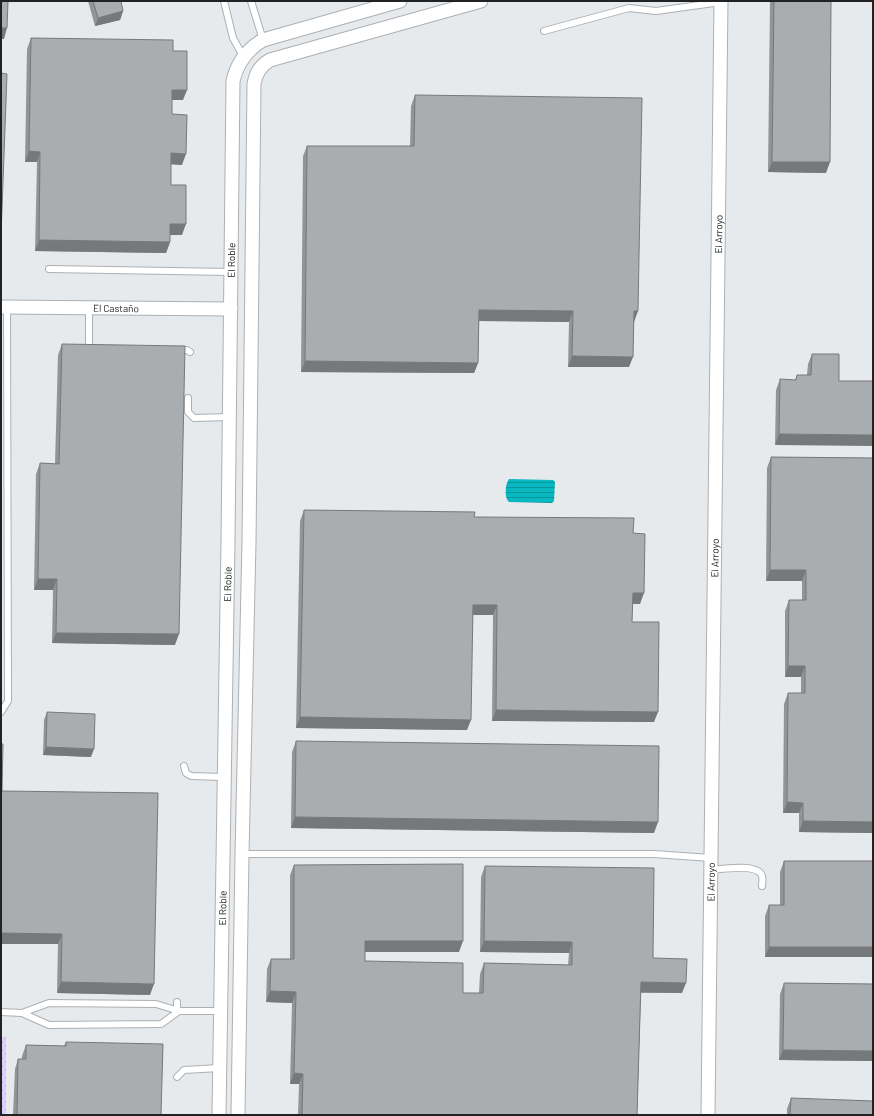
<svg xmlns="http://www.w3.org/2000/svg" width="874" height="1116" viewBox="0 0 874 1116" font-family="Barlow,sans-serif">
  <style>
    .grass { fill: url(#grass-dots) }
    .water { fill: url(#water-rules) }
    .lines { fill: none; stroke-linecap: round; stroke-linejoin: round }
    .service-casing { stroke: #adb0b3; stroke-width: 8 }
    .minor-casing { stroke: #adb0b3; stroke-width: 15 }
    .service { stroke: #fff; stroke-width: 6 }
    .minor { stroke: #fff; stroke-width: 13 }
    .wall { fill: #919596 }
    .shaded-wall { fill: #76797a }
    .building { fill: #a9adaf; stroke: #76797a }
    .labels { text-anchor: middle; dominant-baseline: central; stroke-width: 3; stroke-linejoin: round; paint-order: stroke }
    .street-label { font-size: 10px; fill: #212223; stroke: #e7eaed }
  </style>
  <defs>
    <pattern id="grass-dots" width="8" height="8" patternUnits="userSpaceOnUse"><rect width="8" height="8" fill="#e3cdfd"/><path d="M2 2h.1M6 6h.1" fill="none" stroke="#c2b0d9" stroke-width="1.8" stroke-linecap="round"/></pattern>
    <pattern id="water-rules" width="6" height="5" patternUnits="userSpaceOnUse"><rect width="6" height="5" fill="#07b8c1"/><path d="M0 2.5h6" fill="none" stroke="#08959c"/></pattern>
  </defs>
  <rect width="100%" height="100%" fill="#e7eaed"/>
  <path class="grass" d="M 1,1037 L 6,1037 L 6,1115 L 1,1115 Z"/>
  <path class="water" d="M 509,479 L 553,480 L 555,482 L 554,501 L 552,503 L 509,502 C 504,498 505,484 509,479 Z"/>
  <g class="lines">
    <g class="service-casing">
      <path id="service" d="M 224,1 L 233,38 L 243,56
        M 251,1 L 263,40
        M 544,31 L 629,8 L 656,11 L 721,2
        M 49,269 L 231,272
        M 89,308 L 89,347 L 93,351
        M 178,350 L 187,350 L 190,352
        M 188,398 L 188,412 L 194,418 L 230,417
        M 1,712 L 8,701 L 7,307
        M 184,766 L 186,773 L 191,776 L 224,777
        M 242,854 L 654,854 L 711,858
        M 711,870 C 722,869 758,863 762,876 C 763,879 762,883 762,886
        M 177,1002 L 177,1008 L 179,1011 L 220,1011
        M 1,1012 L 22,1013 L 49,1025 L 161,1024 L 179,1011 L 156,1004 L 49,1003 L 22,1013
        M 177,1077 L 184,1070 L 220,1068"/>
    </g>
    <g class="minor-casing">
      <g id="minor">
        <path id="s1" d="M 1,307 L 231,309"/>
        <path id="s2" d="M 219,1115 L 228,541 L 233,81 C 237,63 246,50 263,40 L 400,1"/>
        <path d="M 238,1115 L 242,854 L 249,542 L 254,84 C 256,73 260,66 270,60 L 481,1"/>
        <path id="s3" d="M 708,1115 L 721,1"/>
      </g>
    </g>
    <use href="#service" class="service"/>
    <use href="#minor" class="minor"/>
  </g>
  <path class="wall" d="M 88,1 L 121,1 L 123,11 L 120,20 L 95,26 Z
    M 770,1 L 831,1 L 826,173 L 768,172 Z
    M 31,38 L 173,51 L 183,100 L 172,100 L 172,114 L 182,165 L 171,164 L 171,185 L 182,235 L 170,235 L 170,242 L 166,253 L 35,251 L 37,162 L 25,162 L 27,49 Z
    M 415,95 L 634,322 L 629,367 L 568,367 L 569,322 L 479,321 L 478,363 L 474,373 L 301,372 L 303,156 L 307,146 L 410,146 L 411,106 Z
    M 62,344 L 175,645 L 52,643 L 53,590 L 34,590 L 36,474 L 40,463 L 55,464 L 58,355 Z
    M 812,354 L 839,354 L 775,445 L 776,390 L 780,379 L 795,380 L 797,375 L 807,375 L 808,364 Z
    M 771,457 L 873,458 L 873,833 L 799,832 L 799,813 L 783,813 L 784,704 L 788,693 L 801,693 L 801,677 L 785,677 L 785,611 L 789,600 L 802,600 L 802,581 L 766,581 L 767,468 Z
    M 304,510 L 474,517 L 633,533 L 640,604 L 632,604 L 632,622 L 654,722 L 492,721 L 493,615 L 473,615 L 467,730 L 296,728 L 300,521 Z
    M 47,712 L 91,757 L 43,755 L 44,720 Z
    M 296,741 L 654,833 L 291,828 L 292,752 Z
    M 1,744 L 2,791 L 150,995 L 57,993 L 58,944 L 1,944 Z
    M 784,861 L 873,861 L 765,957 L 765,916 L 769,905 L 780,905 L 780,872 Z
    M 294,865 L 459,952 L 365,952 L 365,961 L 463,993 L 479,993 L 480,974 L 484,963 L 568,965 L 569,953 L 480,952 L 481,877 L 485,866 L 653,958 L 682,993 L 641,993 L 637,1115 L 298,1115 L 299,1084 L 290,1084 L 292,1003 L 266,1002 L 267,969 L 271,959 L 290,959 L 290,875 Z
    M 784,983 L 873,984 L 873,1061 L 779,1060 L 780,994 Z
    M 66,1042 L 161,1115 L 13,1115 L 15,1069 L 18,1059 L 22,1059 L 22,1056 L 26,1045 L 64,1046 Z
    M 791,1098 L 873,1115 L 787,1115 L 787,1109 Z"/>
  <path class="shaded-wall" d="M 123,11 L 120,20 L 95,26 L 98,18 Z
    M 1,28 L 7,28 L 4,39 L 1,39 Z
    M 172,90 L 187,90 L 183,100 L 169,100 Z
    M 29,151 L 40,152 L 37,162 L 25,162 Z
    M 171,153 L 186,154 L 182,165 L 167,164 Z
    M 772,162 L 830,162 L 826,173 L 768,172 Z
    M 170,224 L 186,224 L 182,235 L 166,235 Z
    M 39,240 L 170,242 L 166,253 L 35,251 Z
    M 479,310 L 573,311 L 569,322 L 475,321 Z
    M 634,311 L 638,311 L 634,322 L 630,322 Z
    M 572,356 L 633,357 L 629,367 L 568,367 Z
    M 305,361 L 478,363 L 474,373 L 301,372 Z
    M 779,434 L 873,435 L 873,446 L 775,445 Z
    M 770,570 L 806,570 L 802,581 L 766,581 Z
    M 38,579 L 57,579 L 53,590 L 34,590 Z
    M 633,593 L 644,593 L 640,604 L 629,604 Z
    M 473,605 L 497,605 L 493,615 L 469,615 Z
    M 56,633 L 179,634 L 175,645 L 52,643 Z
    M 788,666 L 805,666 L 801,677 L 785,677 Z
    M 496,710 L 658,712 L 654,722 L 492,721 Z
    M 300,717 L 471,720 L 467,730 L 296,728 Z
    M 46,747 L 94,749 L 91,757 L 43,755 Z
    M 787,802 L 803,803 L 799,813 L 783,813 Z
    M 295,817 L 658,822 L 654,833 L 291,828 Z
    M 803,821 L 873,822 L 873,833 L 799,832 Z
    M 1,933 L 62,934 L 58,944 L 1,944 Z
    M 365,941 L 463,941 L 459,952 L 361,952 Z
    M 484,941 L 572,942 L 569,953 L 480,952 Z
    M 769,947 L 873,947 L 873,957 L 765,957 Z
    M 61,982 L 154,984 L 150,995 L 57,993 Z
    M 641,982 L 686,983 L 682,993 L 637,992 Z
    M 270,991 L 296,992 L 292,1003 L 266,1002 Z
    M 783,1050 L 873,1051 L 873,1061 L 779,1060 Z
    M 294,1073 L 303,1074 L 299,1084 L 290,1084 Z"/>
  <path class="building" d="M 1,1 L 8,1 L 7,28 L 1,28 Z
    M 93,1 L 121,1 L 123,11 L 98,18 Z
    M 774,1 L 831,1 L 830,162 L 772,162 Z
    M 31,38 L 173,40 L 173,51 L 187,51 L 187,90 L 172,90 L 172,114 L 187,115 L 186,154 L 171,153 L 171,185 L 186,185 L 186,224 L 170,224 L 170,242 L 39,240 L 40,152 L 29,151 Z
    M 1,73 L 7,74 L 1,236 Z
    M 415,95 L 642,98 L 638,311 L 634,311 L 633,357 L 572,356 L 573,311 L 479,310 L 478,363 L 305,361 L 307,146 L 414,146 Z
    M 62,344 L 185,346 L 179,634 L 56,633 L 57,579 L 38,579 L 40,463 L 59,464 Z
    M 812,354 L 839,354 L 839,381 L 873,381 L 873,435 L 779,434 L 780,379 L 796,380 L 797,375 L 811,375 Z
    M 771,457 L 873,458 L 873,822 L 803,821 L 803,803 L 787,802 L 788,693 L 805,693 L 805,666 L 788,666 L 789,600 L 806,600 L 806,570 L 770,570 Z
    M 304,510 L 475,512 L 474,517 L 634,518 L 633,533 L 645,534 L 644,593 L 633,593 L 632,622 L 659,622 L 658,712 L 496,710 L 497,605 L 473,605 L 471,720 L 300,717 Z
    M 47,712 L 95,714 L 94,749 L 46,747 Z
    M 296,741 L 659,746 L 658,822 L 295,817 Z
    M 1,744 L 3,744 L 2,791 L 158,793 L 154,984 L 61,982 L 62,934 L 1,933 Z
    M 784,861 L 873,861 L 873,947 L 769,947 L 769,905 L 784,905 Z
    M 463,864 L 463,941 L 365,941 L 365,961 L 463,963 L 463,993 L 483,993 L 484,963 L 572,965 L 572,942 L 484,941 L 485,866 L 654,868 L 653,958 L 687,959 L 686,983 L 641,982 L 637,1115 L 302,1115 L 303,1074 L 294,1073 L 296,992 L 270,991 L 271,959 L 294,959 L 294,865 Z
    M 784,983 L 873,984 L 873,1051 L 783,1050 Z
    M 66,1042 L 163,1044 L 161,1115 L 17,1115 L 18,1059 L 26,1059 L 26,1045 L 66,1046 Z
    M 791,1098 L 873,1101 L 873,1115 L 790,1115 Z"/>
  <g class="labels">
    <g class="street-label">
      <text stroke="none"><textPath href="#s3" startOffset="881">El Arroyo</textPath></text>
      <text stroke="none"><textPath href="#s2" startOffset="855">El Roble</textPath></text>
      <text stroke="none"><textPath href="#s1" startOffset="115">El Castaño</textPath></text>
      <text stroke="none"><textPath href="#s3" startOffset="557">El Arroyo</textPath></text>
      <text stroke="none"><textPath href="#s2" startOffset="531">El Roble</textPath></text>
      <text stroke="none"><textPath href="#s3" startOffset="233">El Arroyo</textPath></text>
      <text stroke="none"><textPath href="#s2" startOffset="207">El Roble</textPath></text>
    </g>
  </g>
  <rect width="874" height="1116" fill="none" stroke="#212223" stroke-width="4"/>
</svg>
